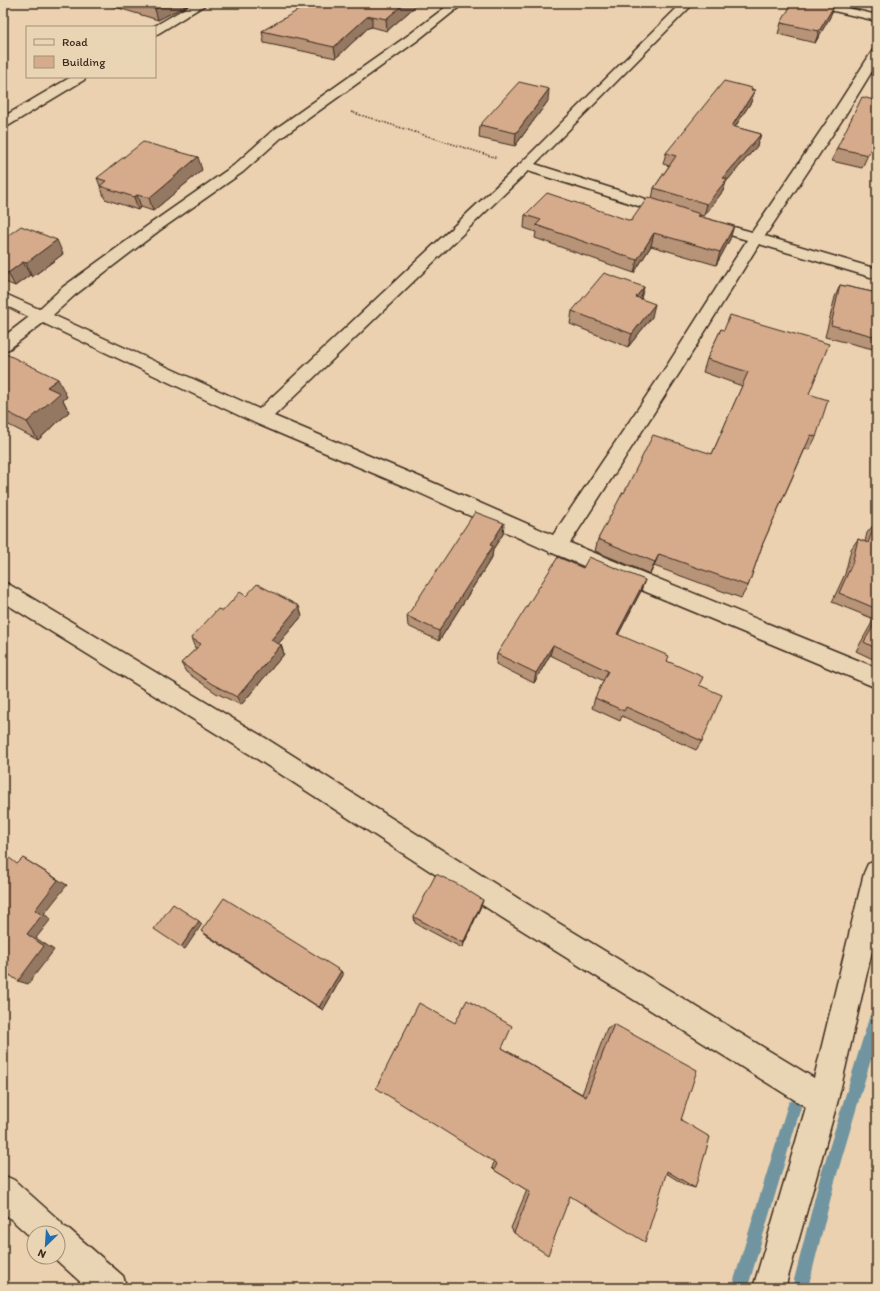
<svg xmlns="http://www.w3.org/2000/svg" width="880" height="1291" viewBox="0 0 880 1291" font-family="Itim,sans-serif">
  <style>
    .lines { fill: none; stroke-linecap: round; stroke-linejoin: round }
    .stream { fill: #7195a0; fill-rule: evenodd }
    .street-casing { stroke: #3b2a1e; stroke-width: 3 }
    .path { stroke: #3b2a1e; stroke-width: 1.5; stroke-dasharray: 1.5 1.5; stroke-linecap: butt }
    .street { fill: #e9d4b3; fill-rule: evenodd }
    .wall { fill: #b79378; stroke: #3b2a1e }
    .shaded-wall { fill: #957862; stroke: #3b2a1e }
    .building { fill: #d5ab8c; stroke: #3b2a1e }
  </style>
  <rect width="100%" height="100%" fill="#ebd1af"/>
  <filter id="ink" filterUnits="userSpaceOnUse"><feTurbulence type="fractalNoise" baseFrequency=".025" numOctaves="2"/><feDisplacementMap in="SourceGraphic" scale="8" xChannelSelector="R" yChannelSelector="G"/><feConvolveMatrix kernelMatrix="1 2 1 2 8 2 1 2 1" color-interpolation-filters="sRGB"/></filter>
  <g filter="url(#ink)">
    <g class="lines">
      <path class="stream" d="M 877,1008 L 877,1039 L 835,1181 L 808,1288 L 792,1288 L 819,1181 L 870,1015 L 872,1010 Z
        M 794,1100 L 799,1102 L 801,1107 L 750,1280 L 748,1286 L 742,1288 L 736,1286 L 734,1280 L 787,1107 L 789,1102 Z"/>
      <g class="street-casing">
        <path id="street" d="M 194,3 L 208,3 L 159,33 L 155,35 L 155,27 L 153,27 Z
          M 451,3 L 464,3 L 418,40 L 281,138 L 243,172 L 160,230 L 75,295 L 53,315 L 259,409 L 521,163 L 682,3 L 694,3 L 535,164 L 677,209 L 679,212 L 677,215 L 672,216 L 667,215 L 528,171 L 274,416 L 427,480 L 553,535 L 668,364 L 747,240 L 700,226 L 698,223 L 700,220 L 705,219 L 752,232 L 830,117 L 871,53 L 873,50 L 877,49 L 877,63 L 844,117 L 765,236 L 877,269 L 877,279 L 759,244 L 680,372 L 570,543 L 877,668 L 877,688 L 550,552 L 413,490 L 255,423 L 43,323 L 9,349 L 3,351 L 3,337 L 29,317 L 3,304 L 3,293 L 39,309 L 63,287 L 150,224 L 233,166 L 271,132 L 410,34 Z
          M 806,3 L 827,3 L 877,15 L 877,21 L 808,5 Z
          M 71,77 L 86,77 L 84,80 L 8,126 L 3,127 L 3,117 Z
          M 3,582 L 10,585 L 267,739 L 519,899 L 814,1078 L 864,873 L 868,864 L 877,860 L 877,929 L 838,1100 L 785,1288 L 753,1288 L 806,1107 L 501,917 L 251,755 L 3,602 Z
          M 3,1175 L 14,1180 L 61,1222 L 63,1226 L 69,1229 L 123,1276 L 127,1288 L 87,1288 L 53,1257 L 58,1257 L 58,1233 L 34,1233 L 34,1240 L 3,1212 Z"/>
      </g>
      <path class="path" d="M 351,112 L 497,158"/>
      <use href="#street" class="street"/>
    </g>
    <path class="wall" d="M 102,3 L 191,3 L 158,20 Z
      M 419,3 L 387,31 L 372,27 L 368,28 L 336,58 L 264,43 L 262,31 L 311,4 Z
      M 830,17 L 815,43 L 778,34 L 781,23 Z
      M 752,88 L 752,90 L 755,90 L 751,102 L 735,127 L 761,134 L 757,146 L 726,182 L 723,191 L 704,216 L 699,215 L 699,216 L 730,239 L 716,265 L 651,246 L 634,273 L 535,238 L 536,232 L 524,228 L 525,215 L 631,221 L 652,199 L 654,188 L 669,166 L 663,164 L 666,153 Z
      M 877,92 L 877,152 L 870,150 L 862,168 L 832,161 L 837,148 L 874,100 Z
      M 548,101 L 515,146 L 479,138 L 480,125 Z
      M 202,170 L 153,211 L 141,207 L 138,210 L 105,199 L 97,178 Z
      M 3,239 L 63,254 L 32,277 L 30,275 L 15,286 L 3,281 Z
      M 840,285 L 877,293 L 877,350 L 825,337 L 835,297 Z
      M 644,287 L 641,298 L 652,317 L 628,347 L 570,324 L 572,311 Z
      M 721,329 L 809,394 L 816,437 L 809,450 L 805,449 L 763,543 L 748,586 L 741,598 L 654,566 L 650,574 L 595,551 L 598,539 L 624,493 L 712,454 L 742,386 L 703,372 L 707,359 Z
      M 3,354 L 67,397 L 63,400 L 69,412 L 38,440 L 3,422 Z
      M 504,523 L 503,534 L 493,549 L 492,557 L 439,641 L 408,626 L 407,616 Z
      M 875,523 L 877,524 L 877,661 L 856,651 L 874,619 L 832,602 L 845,574 L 851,549 L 858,539 L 865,542 L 867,533 Z
      M 583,568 L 641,591 L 618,635 L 667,661 L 699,685 L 702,741 L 696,750 L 622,716 L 620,721 L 592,708 L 595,698 L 604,681 L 550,655 L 534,683 L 496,664 L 497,654 Z
      M 246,596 L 302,616 L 278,644 L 281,645 L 284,654 L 241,705 L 216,693 L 186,672 L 181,663 L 197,648 L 195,648 L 191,638 Z
      M 483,900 L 481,906 L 462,948 L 415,923 L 414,917 Z
      M 201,931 L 341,971 L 343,975 L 323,1010 L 207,936 Z
      M 614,1024 L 681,1120 L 695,1188 L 685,1185 L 666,1173 L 570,1196 L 514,1233 L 511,1228 L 527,1190 L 494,1170 L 492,1168 L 494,1162 L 502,1048 L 582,1094 L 607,1028 Z"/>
    <path class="shaded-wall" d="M 166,3 L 191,3 L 158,20 L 155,9 Z
      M 405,3 L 419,3 L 387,31 L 386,19 Z
      M 834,6 L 830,17 L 815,43 L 819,31 Z
      M 372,16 L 372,27 L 368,28 L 336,58 L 334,47 L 367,17 Z
      M 549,89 L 548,101 L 515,146 L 516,133 Z
      M 755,90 L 751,102 L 728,138 L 732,126 Z
      M 761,134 L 757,146 L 726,182 L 723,191 L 704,216 L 707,204 L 723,178 Z
      M 198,157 L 202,170 L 153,211 L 149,198 Z
      M 137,195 L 141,207 L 138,210 L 134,197 Z
      M 734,226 L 730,239 L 716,265 L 720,252 Z
      M 654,233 L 651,246 L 634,273 L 637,260 Z
      M 57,240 L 63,254 L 32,277 L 26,263 Z
      M 23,262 L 30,275 L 15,286 L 8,273 Z
      M 644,287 L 640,301 L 636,297 Z
      M 655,304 L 652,317 L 628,347 L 632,334 Z
      M 58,379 L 67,397 L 63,400 L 69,412 L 38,440 L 27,422 L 47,387 Z
      M 504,523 L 503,534 L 493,549 L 492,557 L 439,641 L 439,631 L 490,545 Z
      M 659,554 L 654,566 L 650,574 L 655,562 Z
      M 645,580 L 641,591 L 613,645 L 617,634 Z
      M 299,606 L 302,616 L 274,649 L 271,640 Z
      M 281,645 L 284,654 L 241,705 L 237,697 Z
      M 553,645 L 550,655 L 534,683 L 536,673 Z
      M 23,858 L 67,885 L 44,914 L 51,919 L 36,938 L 54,950 L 28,984 L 18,981 L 27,934 L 35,910 Z
      M 483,900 L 481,906 L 462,948 L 463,943 Z
      M 199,921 L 202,924 L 185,949 L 181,947 Z
      M 3,970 L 12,973 L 3,985 Z
      M 341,971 L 343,975 L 323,1010 L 319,1007 Z"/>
    <path class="building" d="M 136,3 L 166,3 L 155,9 Z
      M 313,3 L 405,3 L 386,19 L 372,16 L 367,17 L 334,47 L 262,31 L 309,4 L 311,4 Z
      M 792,3 L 831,3 L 834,6 L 819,31 L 781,23 Z
      M 724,81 L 752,88 L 751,90 L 755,90 L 732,126 L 761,134 L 723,178 L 727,179 L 707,204 L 654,188 L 676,156 L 666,153 Z
      M 519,82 L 549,89 L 516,133 L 480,125 Z
      M 877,92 L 877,138 L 876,138 L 868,155 L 837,148 L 862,97 L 874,100 Z
      M 143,142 L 198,157 L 149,198 L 137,195 L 134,197 L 100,186 L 106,181 L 97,178 Z
      M 547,193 L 631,221 L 648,197 L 700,214 L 698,216 L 734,226 L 720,252 L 654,233 L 637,260 L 536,225 L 541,220 L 525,215 Z
      M 21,226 L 57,240 L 26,263 L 23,262 L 8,273 L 3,271 L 3,239 Z
      M 604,273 L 644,287 L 636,297 L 655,304 L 632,334 L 572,311 Z
      M 840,285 L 877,293 L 877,337 L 831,325 Z
      M 730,315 L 829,344 L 809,394 L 828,400 L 816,437 L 811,435 L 763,543 L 748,586 L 659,554 L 655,562 L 598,539 L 623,492 L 624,493 L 653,435 L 712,454 L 748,372 L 707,359 L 721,329 L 724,330 Z
      M 4,353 L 58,379 L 47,387 L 60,393 L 27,422 L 3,410 L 3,354 Z
      M 475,512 L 504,523 L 490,545 L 493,546 L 439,631 L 407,616 Z
      M 875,523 L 877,524 L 877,609 L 839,593 L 852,564 L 858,539 L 868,543 Z
      M 558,557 L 583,568 L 589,557 L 645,580 L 617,634 L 669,656 L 667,661 L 703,677 L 699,685 L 722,695 L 702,741 L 626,707 L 624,711 L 595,698 L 608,671 L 553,645 L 536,673 L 497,654 Z
      M 257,584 L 299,606 L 271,640 L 281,645 L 237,697 L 212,684 L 181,663 L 201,644 L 191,638 L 218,609 L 223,611 L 240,592 L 246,596 Z
      M 877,619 L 877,649 L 864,642 Z
      M 7,856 L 17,864 L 23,858 L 58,880 L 35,910 L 42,915 L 27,934 L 44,946 L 18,981 L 3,970 L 3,861 Z
      M 436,874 L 459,885 L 483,900 L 463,943 L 414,917 Z
      M 224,898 L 341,971 L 319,1007 L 201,931 Z
      M 173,904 L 199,921 L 181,947 L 154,929 Z
      M 467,1000 L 512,1026 L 502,1048 L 586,1097 L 614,1024 L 697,1070 L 681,1120 L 710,1137 L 695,1188 L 667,1171 L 645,1242 L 570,1196 L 548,1255 L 514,1233 L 530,1192 L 494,1170 L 497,1164 L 376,1088 L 419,1003 L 455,1023 Z"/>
  </g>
  <rect width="880" height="1291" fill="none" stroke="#e9d4b3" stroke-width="16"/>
  <rect x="8" y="8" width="864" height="1275" fill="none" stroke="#3b2a1e" stroke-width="1.5" filter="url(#ink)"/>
  <rect x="26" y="26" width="130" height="52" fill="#e9d4b3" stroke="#a39077"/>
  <rect x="34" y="39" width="20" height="6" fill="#e9d4b3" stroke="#a39077"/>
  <text x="62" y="46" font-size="12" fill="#3b2a1e">Road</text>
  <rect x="34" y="56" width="20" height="12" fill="#d5ab8c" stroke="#a39077"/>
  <text x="62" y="66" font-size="12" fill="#3b2a1e">Building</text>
  <g transform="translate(46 1245) rotate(205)"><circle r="19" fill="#e9d4b3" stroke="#a39077"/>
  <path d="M0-3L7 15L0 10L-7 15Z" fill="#1f6fb2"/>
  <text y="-6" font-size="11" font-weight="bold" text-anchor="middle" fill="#3b2a1e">N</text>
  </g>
</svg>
